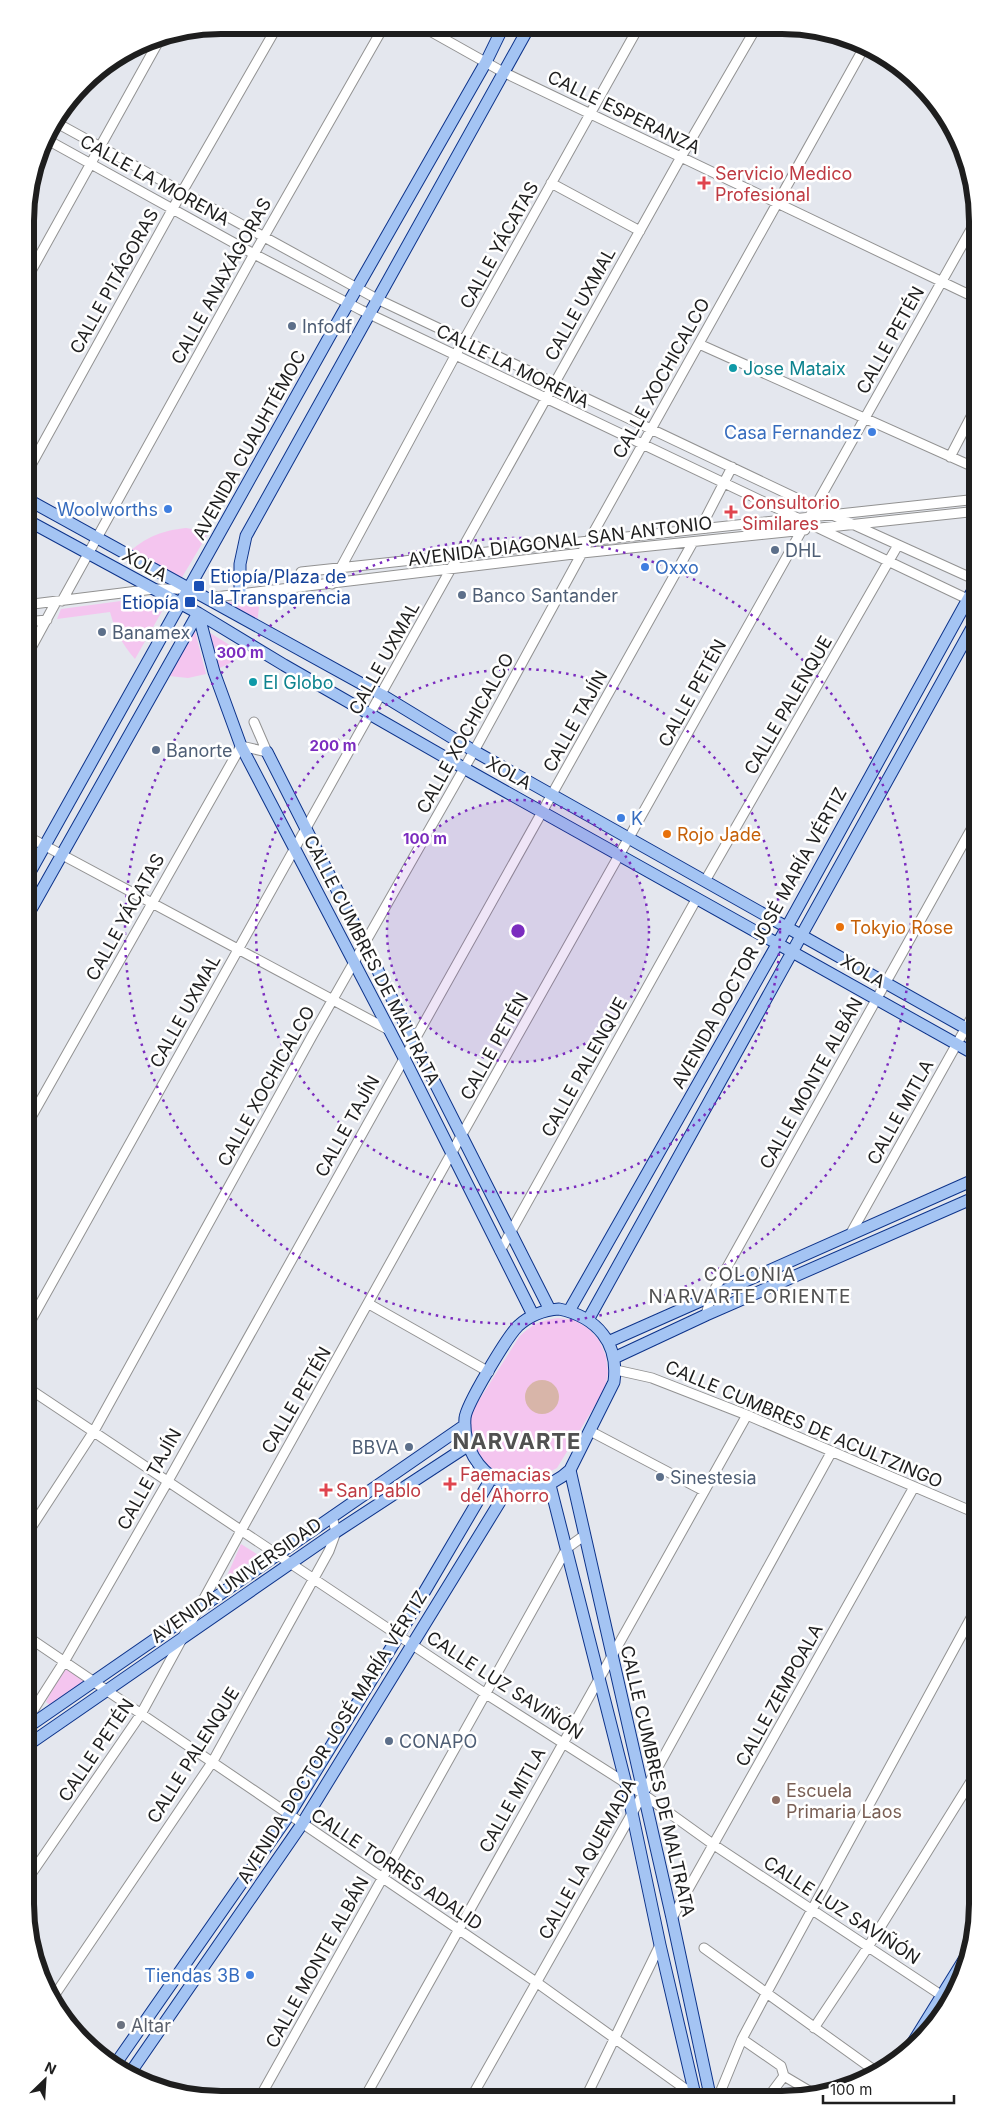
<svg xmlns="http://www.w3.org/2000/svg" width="1003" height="2125" viewBox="0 0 1003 2125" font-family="Inter,sans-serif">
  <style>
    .park { fill: #f4c5ef }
    .water { fill: #d8b5a9 }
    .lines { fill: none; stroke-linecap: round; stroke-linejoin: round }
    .minor-casing { stroke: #929292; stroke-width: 11 }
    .major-casing { stroke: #0d338a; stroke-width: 13 }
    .minor { stroke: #fff; stroke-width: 9 }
    .major { stroke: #a4c4f3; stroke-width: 11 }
    .ring { fill: none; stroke: #7b2cbf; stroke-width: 2.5; stroke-dasharray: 2.5 5 }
    .health-dot { fill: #e0444e; stroke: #fff; stroke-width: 2 }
    .service-dot { fill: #5c6f8a; stroke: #fff; stroke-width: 2 }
    .culture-dot { fill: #0f9aa8; stroke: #fff; stroke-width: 2 }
    .shop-dot { fill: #3f7fe0; stroke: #fff; stroke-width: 2 }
    .transit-dot { fill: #1a4fb4; stroke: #fff; stroke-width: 2 }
    .food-dot { fill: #e8710a; stroke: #fff; stroke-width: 2 }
    .education-dot { fill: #8d6e63; stroke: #fff; stroke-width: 2 }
    .worship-dot { fill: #6b7280; stroke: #fff; stroke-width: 2 }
    .labels { text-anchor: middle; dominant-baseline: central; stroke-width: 5; stroke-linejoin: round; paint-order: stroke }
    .street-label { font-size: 18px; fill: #1e1e1e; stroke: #fff }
    .health-label { font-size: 18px; fill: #be3a42; stroke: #fff; text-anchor: start }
    .service-label { font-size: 18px; fill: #4e5e75; stroke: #fff; text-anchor: start }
    .culture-label { font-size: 18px; fill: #0d838f; stroke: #fff; text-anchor: start }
    .shop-label { font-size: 18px; fill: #366cbe; stroke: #fff; text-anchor: end }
    .transit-label { font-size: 18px; fill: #164399; stroke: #fff; text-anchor: start }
    .food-label { font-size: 18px; fill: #c56008; stroke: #fff; text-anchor: start }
    .education-label { font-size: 18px; fill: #785e54; stroke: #fff; text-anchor: start }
    .worship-label { font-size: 18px; fill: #5b616d; stroke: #fff; text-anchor: start }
    .neighbourhood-label { font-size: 19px; letter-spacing: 1px; fill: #515151; stroke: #fff }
    .district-label { font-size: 22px; font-weight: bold; letter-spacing: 1px; fill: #515151; stroke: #fff }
    .rim { fill: none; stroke: #1e1e1e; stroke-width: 6 }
    .centre { fill: #7b2cbf; stroke: #fff; stroke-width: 2.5 }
    .ring-label { font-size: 15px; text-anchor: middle; font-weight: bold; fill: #7b2cbf; stroke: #fff; stroke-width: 5; stroke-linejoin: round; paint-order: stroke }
  </style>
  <rect width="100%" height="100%" fill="#e4e7ee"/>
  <path class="park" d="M 186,528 L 209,532 L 181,579 L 130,551 C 150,535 162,531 186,528 Z
    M 151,597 L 165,606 L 135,659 C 122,644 115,631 110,612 L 57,619 L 61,609 Z
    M 260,600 L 257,623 L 221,603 Z
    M 194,627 L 206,674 L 188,678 L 169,676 Z
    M 207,631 L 241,652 L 232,662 L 218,669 Z
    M 558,1318 L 574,1320 L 588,1328 L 599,1340 L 606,1356 L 608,1373 L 605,1389 L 557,1468 L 541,1476 L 525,1481 L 508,1479 L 492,1472 L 473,1446 L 470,1431 L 471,1413 L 519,1337 C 531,1325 541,1320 558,1318 Z
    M 241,1544 L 260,1556 L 226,1578 Z
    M 64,1666 L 84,1681 L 50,1705 L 46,1702 Z"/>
  <path class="water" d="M525 1397a17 17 0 1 1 34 0a17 17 0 1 1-34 0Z"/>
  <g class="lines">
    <g class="minor-casing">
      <path id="minor" d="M 421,26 L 503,72 L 978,299
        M 55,122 L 377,299 L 830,514 L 978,581
        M 44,138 L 254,254 L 361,310 L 978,604
        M 551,183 L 640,231
        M 25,282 L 161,37
        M 699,344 L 978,469
        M 950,457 L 978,403
        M 25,476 L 182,192 L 278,25
        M 820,528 L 978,511
        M 700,529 L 732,467
        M 301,572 L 978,499
        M 332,584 L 455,356 L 638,28
        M 207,598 L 582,553 L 805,530
        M 62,601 L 254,254 L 384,26
        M 25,605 L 154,589 L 188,589
        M 25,622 L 47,620
        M 25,659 L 56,602
        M 254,722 L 267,752
        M 25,835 L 389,1030
        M 705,881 L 898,545
        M 25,1128 L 241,746 L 267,752
        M 851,1233 L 978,1006
        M 500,1251 L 697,898
        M 369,1304 L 489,1372
        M 706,1315 L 711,1296 L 978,817
        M 25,1331 L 681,157 L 756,28
        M 616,1370 L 652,1378 L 747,1415 L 978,1514
        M 25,1386 L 486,1694 L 643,1794 L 714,1845 L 950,2001
        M 590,1431 L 704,1491
        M 25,1537 L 94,1431 L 312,1036 L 474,751 L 582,553 L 866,44
        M 25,1635 L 536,1982 L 698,2098
        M 25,1723 L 64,1662 L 168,1481 L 693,542
        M 25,1883 L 141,1714 L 242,1529 L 451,1154 L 978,217
        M 672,1918 L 914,1487
        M 704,1948 L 878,2073
        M 52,1999 L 213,1761 L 329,1551 L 336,1532 L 332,1516
        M 814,2028 L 868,1947 L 978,1770
        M 742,2039 L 781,2066 L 784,2076 L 816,2095
        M 260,2097 L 567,1548 L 585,1535
        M 365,2097 L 747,1415
        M 471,2098 L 643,1794 L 832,1451
        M 585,2099 L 660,1945
        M 717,2100 L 742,2039 L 766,1994 L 978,1605
        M 766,2100 L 784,2076"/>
    </g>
    <g class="major-casing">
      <path id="major" d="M 25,498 L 382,695 L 474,751 L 978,1035
        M 25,519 L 198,613 L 284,665 L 469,771 L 978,1056
        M 240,595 L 240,564 L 246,536 L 529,27
        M 198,613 L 214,672 L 241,746 L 404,1058 L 533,1315
        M 267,752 L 550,1310
        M 25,881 L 341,316 L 486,62 L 503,27
        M 25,920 L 198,613
        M 559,1309 C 597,1317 619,1343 614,1382 L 570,1470 C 527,1511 461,1477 465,1418 C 466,1405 507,1337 518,1326 C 530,1315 544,1310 559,1309 Z
        M 569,1311 L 787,927 L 978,581
        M 588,1320 L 978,617
        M 608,1342 L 978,1178
        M 614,1358 L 706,1315 L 978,1196
        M 570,1470 L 672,1918 L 711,2100
        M 550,1485 L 626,1784 L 660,1945 L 696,2099
        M 25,1729 L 465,1425
        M 25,1747 L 336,1532 L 469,1445
        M 907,2052 L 970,1950
        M 114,2066 L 289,1815 L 399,1635 L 492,1477
        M 128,2076 L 302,1824 L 509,1487"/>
    </g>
    <use href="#minor" class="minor"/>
    <use href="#major" class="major"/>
  </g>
  <circle cx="518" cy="931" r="131" fill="#7b2cbf" fill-opacity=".12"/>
  <g class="ring">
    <circle cx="518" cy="931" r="131"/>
    <circle cx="518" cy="931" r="262"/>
    <circle cx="518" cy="931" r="393"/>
  </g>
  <g class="health-dot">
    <path d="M701.5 175.5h5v5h5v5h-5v5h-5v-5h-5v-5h5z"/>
    <path d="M728.5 504.5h5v5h5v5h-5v5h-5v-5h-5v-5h5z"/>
    <path d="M447.5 1476.5h5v5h5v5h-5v5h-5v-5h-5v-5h5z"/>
    <path d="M323.5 1482.5h5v5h5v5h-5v5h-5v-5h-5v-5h5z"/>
  </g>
  <g class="service-dot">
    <circle cx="292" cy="326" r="5"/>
    <circle cx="775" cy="550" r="5"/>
    <circle cx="462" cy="595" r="5"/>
    <circle cx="102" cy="632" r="5"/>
    <circle cx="156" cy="750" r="5"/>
    <circle cx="409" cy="1447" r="5"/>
    <circle cx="660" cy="1477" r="5"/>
    <circle cx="389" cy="1741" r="5"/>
  </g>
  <g class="culture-dot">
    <circle cx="733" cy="368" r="5"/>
    <circle cx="253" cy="682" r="5"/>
  </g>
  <g class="shop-dot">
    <circle cx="872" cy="432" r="5"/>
    <circle cx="168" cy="509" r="5"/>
    <circle cx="645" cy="567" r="5"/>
    <circle cx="621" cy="818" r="5"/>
    <circle cx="250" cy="1975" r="5"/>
  </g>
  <g class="transit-dot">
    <rect x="193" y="580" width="12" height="12" rx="2.5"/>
    <rect x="184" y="596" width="12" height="12" rx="2.5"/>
  </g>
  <g class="food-dot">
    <circle cx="667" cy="834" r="5"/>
    <circle cx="840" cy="927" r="5"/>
  </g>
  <circle class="education-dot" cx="776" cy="1800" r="5"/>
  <circle class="worship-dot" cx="121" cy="2025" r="5"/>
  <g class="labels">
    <g class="street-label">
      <text transform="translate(624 112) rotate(26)">CALLE ESPERANZA</text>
      <text transform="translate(155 180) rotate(29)">CALLE LA MORENA</text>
      <text transform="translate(499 245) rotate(-61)">CALLE YÁCATAS</text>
      <text transform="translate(114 281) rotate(-61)">CALLE PITÁGORAS</text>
      <text transform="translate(221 281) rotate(-61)">CALLE ANAXÁGORAS</text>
      <text transform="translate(580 304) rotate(-61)">CALLE UXMAL</text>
      <text transform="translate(890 340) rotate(-61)">CALLE PETÉN</text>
      <text transform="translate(513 366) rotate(26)">CALLE LA MORENA</text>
      <text transform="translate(661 378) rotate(-61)">CALLE XOCHICALCO</text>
      <text transform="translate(249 445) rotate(-61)">AVENIDA CUAUHTÉMOC</text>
      <text transform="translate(560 541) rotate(-7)">AVENIDA DIAGONAL SAN ANTONIO</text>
      <text transform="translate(145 565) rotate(29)">XOLA</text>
      <text transform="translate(384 658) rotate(-61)">CALLE UXMAL</text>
      <text transform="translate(692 693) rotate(-61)">CALLE PETÉN</text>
      <text transform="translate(788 705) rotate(-60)">CALLE PALENQUE</text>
      <text transform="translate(575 721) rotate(-61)">CALLE TAJÍN</text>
      <text transform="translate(465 733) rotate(-61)">CALLE XOCHICALCO</text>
      <text transform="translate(509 773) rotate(29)">XOLA</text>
      <text transform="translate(125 917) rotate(-61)">CALLE YÁCATAS</text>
      <text transform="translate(759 938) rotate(-61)">AVENIDA DOCTOR JOSÉ MARÍA VÉRTIZ</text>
      <text transform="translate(372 960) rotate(63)">CALLE CUMBRES DE MALTRATA</text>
      <text transform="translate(863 971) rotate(30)">XOLA</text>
      <text transform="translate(185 1011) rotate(-61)">CALLE UXMAL</text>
      <text transform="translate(494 1046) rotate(-61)">CALLE PETÉN</text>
      <text transform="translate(584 1067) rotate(-61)">CALLE PALENQUE</text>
      <text transform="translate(811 1083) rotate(-61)">CALLE MONTE ALBÁN</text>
      <text transform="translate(266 1086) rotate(-61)">CALLE XOCHICALCO</text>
      <text transform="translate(900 1112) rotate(-61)">CALLE MITLA</text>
      <text transform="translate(347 1126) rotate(-61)">CALLE TAJÍN</text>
      <text transform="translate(296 1400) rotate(-60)">CALLE PETÉN</text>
      <text transform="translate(804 1424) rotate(23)">CALLE CUMBRES DE ACULTZINGO</text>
      <text transform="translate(149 1479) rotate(-61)">CALLE TAJÍN</text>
      <text transform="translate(236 1580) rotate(-35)">AVENIDA UNIVERSIDAD</text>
      <text transform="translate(505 1685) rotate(33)">CALLE LUZ SAVIÑÓN</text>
      <text transform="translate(779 1695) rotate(-61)">CALLE ZEMPOALA</text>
      <text transform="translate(332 1737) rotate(-58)">AVENIDA DOCTOR JOSÉ MARÍA VÉRTIZ</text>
      <text transform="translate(96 1750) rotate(-56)">CALLE PETÉN</text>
      <text transform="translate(193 1755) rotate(-58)">CALLE PALENQUE</text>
      <text transform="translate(658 1781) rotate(77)">CALLE CUMBRES DE MALTRATA</text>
      <text transform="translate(512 1800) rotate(-61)">CALLE MITLA</text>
      <text transform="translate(587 1859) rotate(-61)">CALLE LA QUEMADA</text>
      <text transform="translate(397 1869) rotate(34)">CALLE TORRES ADALID</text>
      <text transform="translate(842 1910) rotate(33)">CALLE LUZ SAVIÑÓN</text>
      <text transform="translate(317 1962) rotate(-61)">CALLE MONTE ALBÁN</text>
    </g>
    <g class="health-label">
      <text x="715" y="173">Servicio Medico<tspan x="715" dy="21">Profesional</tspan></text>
      <text x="742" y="502">Consultorio<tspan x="742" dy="21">Similares</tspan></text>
      <text x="460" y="1474">Faemacias<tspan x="460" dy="21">del Ahorro</tspan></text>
      <text x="336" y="1490">San Pablo</text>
    </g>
    <g class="service-label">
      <text x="302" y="326">Infodf</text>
      <text x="785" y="550">DHL</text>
      <text x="472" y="595">Banco Santander</text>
      <text x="112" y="632">Banamex</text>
      <text x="166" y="750">Banorte</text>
      <text x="399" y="1447" text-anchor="end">BBVA</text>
      <text x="670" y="1477">Sinestesia</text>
      <text x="399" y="1741">CONAPO</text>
    </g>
    <g class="culture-label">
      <text x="743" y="368">Jose Mataix</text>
      <text x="263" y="682">El Globo</text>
    </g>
    <g class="shop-label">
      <text x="862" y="432">Casa Fernandez</text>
      <text x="158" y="509">Woolworths</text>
      <text x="655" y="567" text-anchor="start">Oxxo</text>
      <text x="631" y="818" text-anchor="start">K</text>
      <text x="240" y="1975">Tiendas 3B</text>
    </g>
    <g class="transit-label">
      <text x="210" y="576">Etiopía/Plaza de<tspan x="210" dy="21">la Transparencia</tspan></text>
      <text x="179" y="602" text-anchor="end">Etiopía</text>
    </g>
    <g class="food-label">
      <text x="677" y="834">Rojo Jade</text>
      <text x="850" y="927">Tokyio Rose</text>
    </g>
    <g class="education-label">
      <text x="786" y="1790">Escuela<tspan x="786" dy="21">Primaria Laos</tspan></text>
    </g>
    <g class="worship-label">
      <text x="131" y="2025">Altar</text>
    </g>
    <g class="neighbourhood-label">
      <text x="750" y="1274">COLONIA<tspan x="750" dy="22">NARVARTE ORIENTE</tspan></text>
    </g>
    <g class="district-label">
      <text x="517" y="1441">NARVARTE</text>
    </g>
  </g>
  <path d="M0 0H1003V2125H0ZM221 34H782A187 187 0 0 1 969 221V1904A187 187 0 0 1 782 2091H221A187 187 0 0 1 34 1904V221A187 187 0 0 1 221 34Z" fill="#fff" fill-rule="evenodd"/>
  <path class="rim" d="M221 34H782A187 187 0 0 1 969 221V1904A187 187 0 0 1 782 2091H221A187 187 0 0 1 34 1904V221A187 187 0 0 1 221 34Z"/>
  <circle cx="518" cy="931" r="8" class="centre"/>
  <g class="ring-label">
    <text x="240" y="658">300 m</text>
    <text x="333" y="751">200 m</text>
    <text x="425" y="844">100 m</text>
  </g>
  <g transform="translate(45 2080) rotate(25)" stroke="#ffffff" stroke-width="4" paint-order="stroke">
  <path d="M0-4L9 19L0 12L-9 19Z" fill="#1e1e1e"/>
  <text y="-8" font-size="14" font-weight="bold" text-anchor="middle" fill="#1e1e1e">N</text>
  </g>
  <path d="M823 2095v8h131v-8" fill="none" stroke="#1e1e1e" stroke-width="2.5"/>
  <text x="830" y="2095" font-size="15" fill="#1e1e1e" stroke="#ffffff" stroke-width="4" paint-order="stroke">100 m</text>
</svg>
